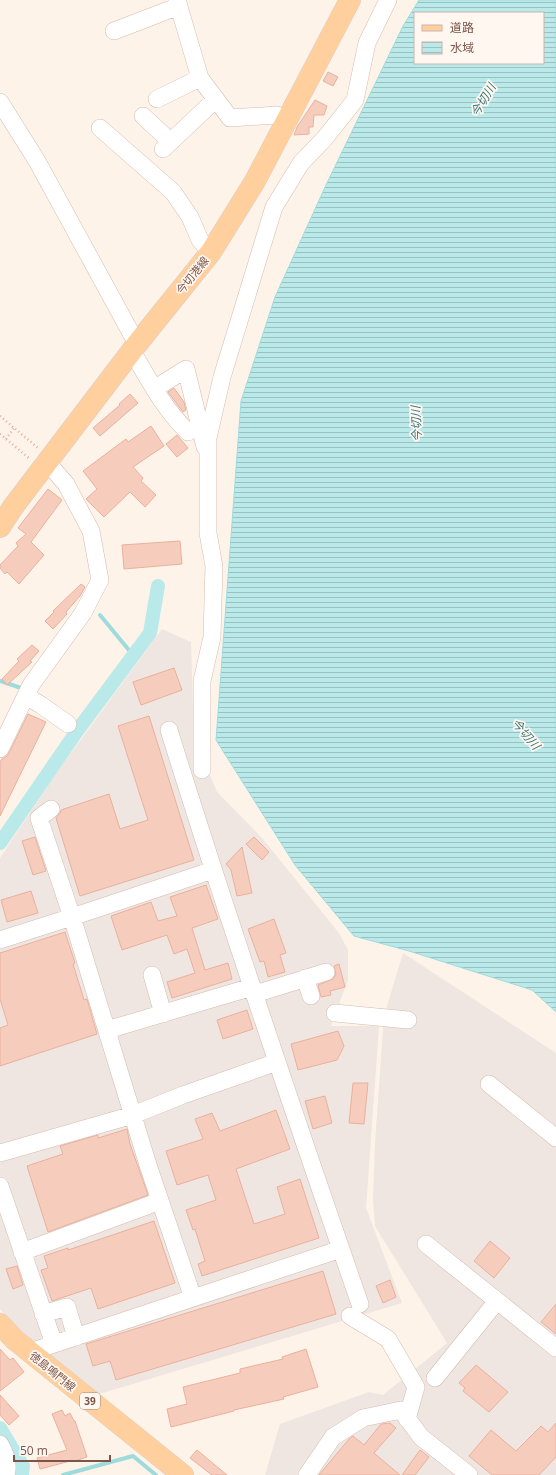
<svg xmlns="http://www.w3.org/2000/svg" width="556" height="1475" viewBox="0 0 556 1475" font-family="'Open Sans','Noto Sans JP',sans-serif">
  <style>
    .industrial { fill: #efe6e1 }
    .water { fill: url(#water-rules); stroke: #9fdbdd; fill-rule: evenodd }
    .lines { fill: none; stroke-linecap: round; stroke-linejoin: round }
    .stream { stroke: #9fdbdd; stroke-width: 4 }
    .canal { stroke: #bae9ea; stroke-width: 14 }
    .building { fill: #f6cdbd; stroke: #eab09c }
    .minor-casing { stroke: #d4bbaf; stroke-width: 18 }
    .major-casing { stroke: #dacfcc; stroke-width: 22 }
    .path { stroke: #dcaf9f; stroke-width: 2.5; stroke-dasharray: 1 3; stroke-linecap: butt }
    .minor { stroke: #fff; stroke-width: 17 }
    .major { stroke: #ffcf9e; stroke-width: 21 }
    .labels { text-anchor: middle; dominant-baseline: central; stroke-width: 3.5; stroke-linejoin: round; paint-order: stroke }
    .shield { fill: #fff7f0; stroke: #a3867b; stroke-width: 1 }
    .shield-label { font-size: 10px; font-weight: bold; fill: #7b5549 }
    .street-label { font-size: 11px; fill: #7b5549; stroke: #fff7f0 }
    .water-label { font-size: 12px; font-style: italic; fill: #38777a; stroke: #fff7f0 }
  </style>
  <defs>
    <pattern id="water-rules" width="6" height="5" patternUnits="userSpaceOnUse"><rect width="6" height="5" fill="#bae9ea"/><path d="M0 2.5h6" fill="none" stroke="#9cc0c0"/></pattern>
  </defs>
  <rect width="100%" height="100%" fill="#fef3e8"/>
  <path class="industrial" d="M 162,629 L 191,642 L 194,737 L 217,792 L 262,838 L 339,933 L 348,950 L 348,980 L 331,1026 L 379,1026 L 366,1208 L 402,1303 L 96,1395 L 8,1319 L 0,1309 L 0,858 L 54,776 Z
    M 403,953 L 556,1053 L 556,1475 L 265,1475 L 280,1424 L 369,1392 L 383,1395 L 447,1343 L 375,1226 L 373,1200 L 375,1142 L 384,1016 Z"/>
  <path class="water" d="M 419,0 L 556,0 L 556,1012 L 532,990 L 409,951 L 354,936 L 295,865 L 216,740 L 241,401 L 275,297 L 326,185 L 403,26 ZM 415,13 L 543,13 L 543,63 L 415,63 Z"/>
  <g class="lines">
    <path class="stream" d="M 100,615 L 133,655
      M 0,681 L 24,689
      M 73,722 L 80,727
      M 63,1475 L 133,1456 L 156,1475"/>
    <path class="canal" d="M 0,843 L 77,731 L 150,633 L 158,586
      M 0,1428 L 23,1466 L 22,1475"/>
  </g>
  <path class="building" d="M 328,72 L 338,77 L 333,86 L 323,81 Z
    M 315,100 L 327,106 L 324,115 L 314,115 L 313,127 L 309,127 L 309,134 L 294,135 L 297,127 Z
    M 174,388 L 184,402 L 186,410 L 183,412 L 168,392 Z
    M 130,394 L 138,403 L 100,436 L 93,428 L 120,405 L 119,404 Z
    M 151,426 L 164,446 L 133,467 L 143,478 L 141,481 L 156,495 L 145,507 L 130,492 L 104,517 L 86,499 L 97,489 L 83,471 L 126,439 L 128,442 Z
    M 177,435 L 188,448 L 177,457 L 166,444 Z
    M 48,489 L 62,500 L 31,542 L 44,555 L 19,584 L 7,572 L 5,574 L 0,568 L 0,565 L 18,546 L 16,543 L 26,534 L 18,528 Z
    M 180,541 L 182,564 L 124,569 L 122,545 Z
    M 81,584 L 85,587 L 80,596 L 66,612 L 67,614 L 53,629 L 45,621 L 54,612 L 53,611 Z
    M 32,645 L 39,651 L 30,661 L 32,662 L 7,685 L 2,679 L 19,661 L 17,659 Z
    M 174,668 L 182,690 L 141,705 L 133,682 Z
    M 28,714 L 46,722 L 0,816 L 0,762 L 2,759 L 6,757 L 9,753 Z
    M 149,716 L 194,860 L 80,896 L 56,818 L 60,813 L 61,810 L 109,794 L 120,829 L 148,820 L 118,726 Z
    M 35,837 L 46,871 L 33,875 L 22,841 Z
    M 254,837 L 269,852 L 262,860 L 246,844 Z
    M 242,847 L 252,893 L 237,896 L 231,870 L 226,864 Z
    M 206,885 L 218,919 L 192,928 L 205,970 L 228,963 L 232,979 L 172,998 L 167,982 L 195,973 L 187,949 L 174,954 L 167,935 L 122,950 L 111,916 L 151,902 L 158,921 L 177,916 L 170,897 Z
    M 31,891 L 38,913 L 7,922 L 1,900 Z
    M 274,919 L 286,953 L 280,955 L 285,972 L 268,977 L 264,961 L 260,962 L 248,929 Z
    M 65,932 L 75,963 L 73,964 L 84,1000 L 87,999 L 97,1034 L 0,1066 L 0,1028 L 8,1025 L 0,999 L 0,953 Z
    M 339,964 L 345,987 L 330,991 L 331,995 L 321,997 L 318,985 L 333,979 L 336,974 L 334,966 Z
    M 247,1010 L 253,1029 L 223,1039 L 217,1020 Z
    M 338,1031 L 344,1046 L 337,1060 L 298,1070 L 291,1044 Z
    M 353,1083 L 368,1083 L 364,1124 L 349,1123 Z
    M 325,1096 L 332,1123 L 313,1129 L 305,1101 Z
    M 276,1110 L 290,1149 L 236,1169 L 254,1224 L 285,1214 L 277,1187 L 300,1179 L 319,1238 L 202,1276 L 198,1264 L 205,1261 L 195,1229 L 193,1230 L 186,1210 L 216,1200 L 208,1175 L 177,1185 L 166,1151 L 203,1139 L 195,1119 L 212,1113 L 220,1131 Z
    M 127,1129 L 130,1144 L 148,1195 L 48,1232 L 27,1166 L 63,1154 L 60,1146 L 98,1135 L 98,1138 Z
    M 154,1221 L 175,1283 L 98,1309 L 91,1288 L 52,1301 L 41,1270 L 48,1268 L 44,1256 L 68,1248 L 68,1250 Z
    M 490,1241 L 510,1258 L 494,1278 L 474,1261 Z
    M 17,1266 L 23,1285 L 13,1289 L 6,1269 Z
    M 323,1271 L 336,1314 L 116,1380 L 110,1361 L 93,1366 L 86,1344 Z
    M 390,1280 L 396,1297 L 383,1303 L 376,1286 Z
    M 556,1304 L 556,1334 L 541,1322 Z
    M 0,1349 L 10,1360 L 13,1358 L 24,1372 L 0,1391 Z
    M 306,1349 L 318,1387 L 283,1397 L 284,1399 L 234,1410 L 234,1411 L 171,1427 L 167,1409 L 187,1404 L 183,1387 L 240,1373 L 240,1369 L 283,1359 L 282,1357 Z
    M 476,1365 L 508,1392 L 489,1412 L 463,1391 L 465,1388 L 459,1383 Z
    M 0,1395 L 19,1416 L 9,1425 L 0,1415 Z
    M 62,1410 L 65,1416 L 70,1413 L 74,1421 L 75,1421 L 87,1457 L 75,1461 L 74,1460 L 40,1469 L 37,1458 L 67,1450 L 52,1414 Z
    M 390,1423 L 396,1428 L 374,1453 L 400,1475 L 319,1475 L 349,1439 L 353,1436 L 364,1445 L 381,1424 Z
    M 556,1423 L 556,1457 L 539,1475 L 492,1475 L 469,1456 L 491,1430 L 516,1451 L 541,1426 L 548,1432 Z
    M 197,1450 L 227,1475 L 212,1475 L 190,1458 Z
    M 420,1450 L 429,1457 L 415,1475 L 402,1475 Z"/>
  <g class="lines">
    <g class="minor-casing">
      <path id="minor" d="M 177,0 L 200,78 L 230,118 L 277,115 L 286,123
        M 114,31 L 179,6
        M 157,99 L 200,78
        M 0,102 L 37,161 L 137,344
        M 143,116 L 171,142
        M 100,128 L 173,192 L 190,217 L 200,240 L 211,252
        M 163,149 L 216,99
        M 132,351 C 149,380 164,409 188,432
        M 154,389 L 186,369 L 205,447
        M 26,696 L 41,705 L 68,724
        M 169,730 C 229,923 294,1114 360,1304
        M 0,749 L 31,685 L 83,613 L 100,580 L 91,531 L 66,484 L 47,462
        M 202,770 L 202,681 L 212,637 L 214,566 L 208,533 L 208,438 L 222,377 L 274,207 L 301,163 L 325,138 L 355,100 L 367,43 L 388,0
        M 51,809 L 39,818 L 72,917 L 213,870
        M 0,940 L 72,917 L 148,1165 L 193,1298
        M 152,975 L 163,1014
        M 305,978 L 311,996
        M 255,994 L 326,972
        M 335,1013 L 408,1020
        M 107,1030 L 252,987
        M 489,1084 L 556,1138
        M 0,1153 L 133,1115 L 183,1095 L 277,1062
        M 0,1186 L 54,1344
        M 426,1244 L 556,1348
        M 22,1252 L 160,1201
        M 43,1314 L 67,1307 L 76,1337
        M 350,1316 L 388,1339 L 416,1387 L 407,1419
        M 30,1352 L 341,1249
        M 435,1378 L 497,1301
        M 0,1444 C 6,1454 9,1464 6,1475
        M 307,1475 L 333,1437 L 363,1418 L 401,1410 L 421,1437 L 469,1475"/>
    </g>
    <g class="major-casing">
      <path id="major" d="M 0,527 L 13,507 L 137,344 L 211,252 L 255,181 L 350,0
        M 0,1324 L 14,1339 L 30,1352 L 183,1475"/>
    </g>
    <path class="path" d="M 0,416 L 38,448
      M 0,434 L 30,459
      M 6,439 L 14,428"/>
    <use href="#minor" class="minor"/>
    <use href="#major" class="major"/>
  </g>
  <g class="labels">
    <rect class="shield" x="80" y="1393" width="20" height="16" rx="3"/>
    <g class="shield-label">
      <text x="90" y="1401">39</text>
    </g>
    <g class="street-label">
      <text transform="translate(192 275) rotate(-51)">今切港線</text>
      <text transform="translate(53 1371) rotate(39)">徳島鳴門線</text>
    </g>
    <g class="water-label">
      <text transform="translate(483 100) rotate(-59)">今切川</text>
      <text transform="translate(416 424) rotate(-92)">今切川</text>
      <text transform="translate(526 734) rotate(49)">今切川</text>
    </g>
  </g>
  <rect x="414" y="12" width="130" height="52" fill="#fff7f0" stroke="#cab6ad"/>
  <rect x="422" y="25" width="20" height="6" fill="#ffcf9e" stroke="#cab6ad"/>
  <text x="450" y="32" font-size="12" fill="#7b5549">道路</text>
  <rect x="422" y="42" width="20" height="12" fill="url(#water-rules)" stroke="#cab6ad"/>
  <text x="450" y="52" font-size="12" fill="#7b5549">水域</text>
  <path d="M14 1455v6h96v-6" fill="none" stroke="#7b5549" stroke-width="2"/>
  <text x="20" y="1455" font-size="12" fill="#7b5549" stroke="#fff7f0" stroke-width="3" paint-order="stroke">50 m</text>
</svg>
